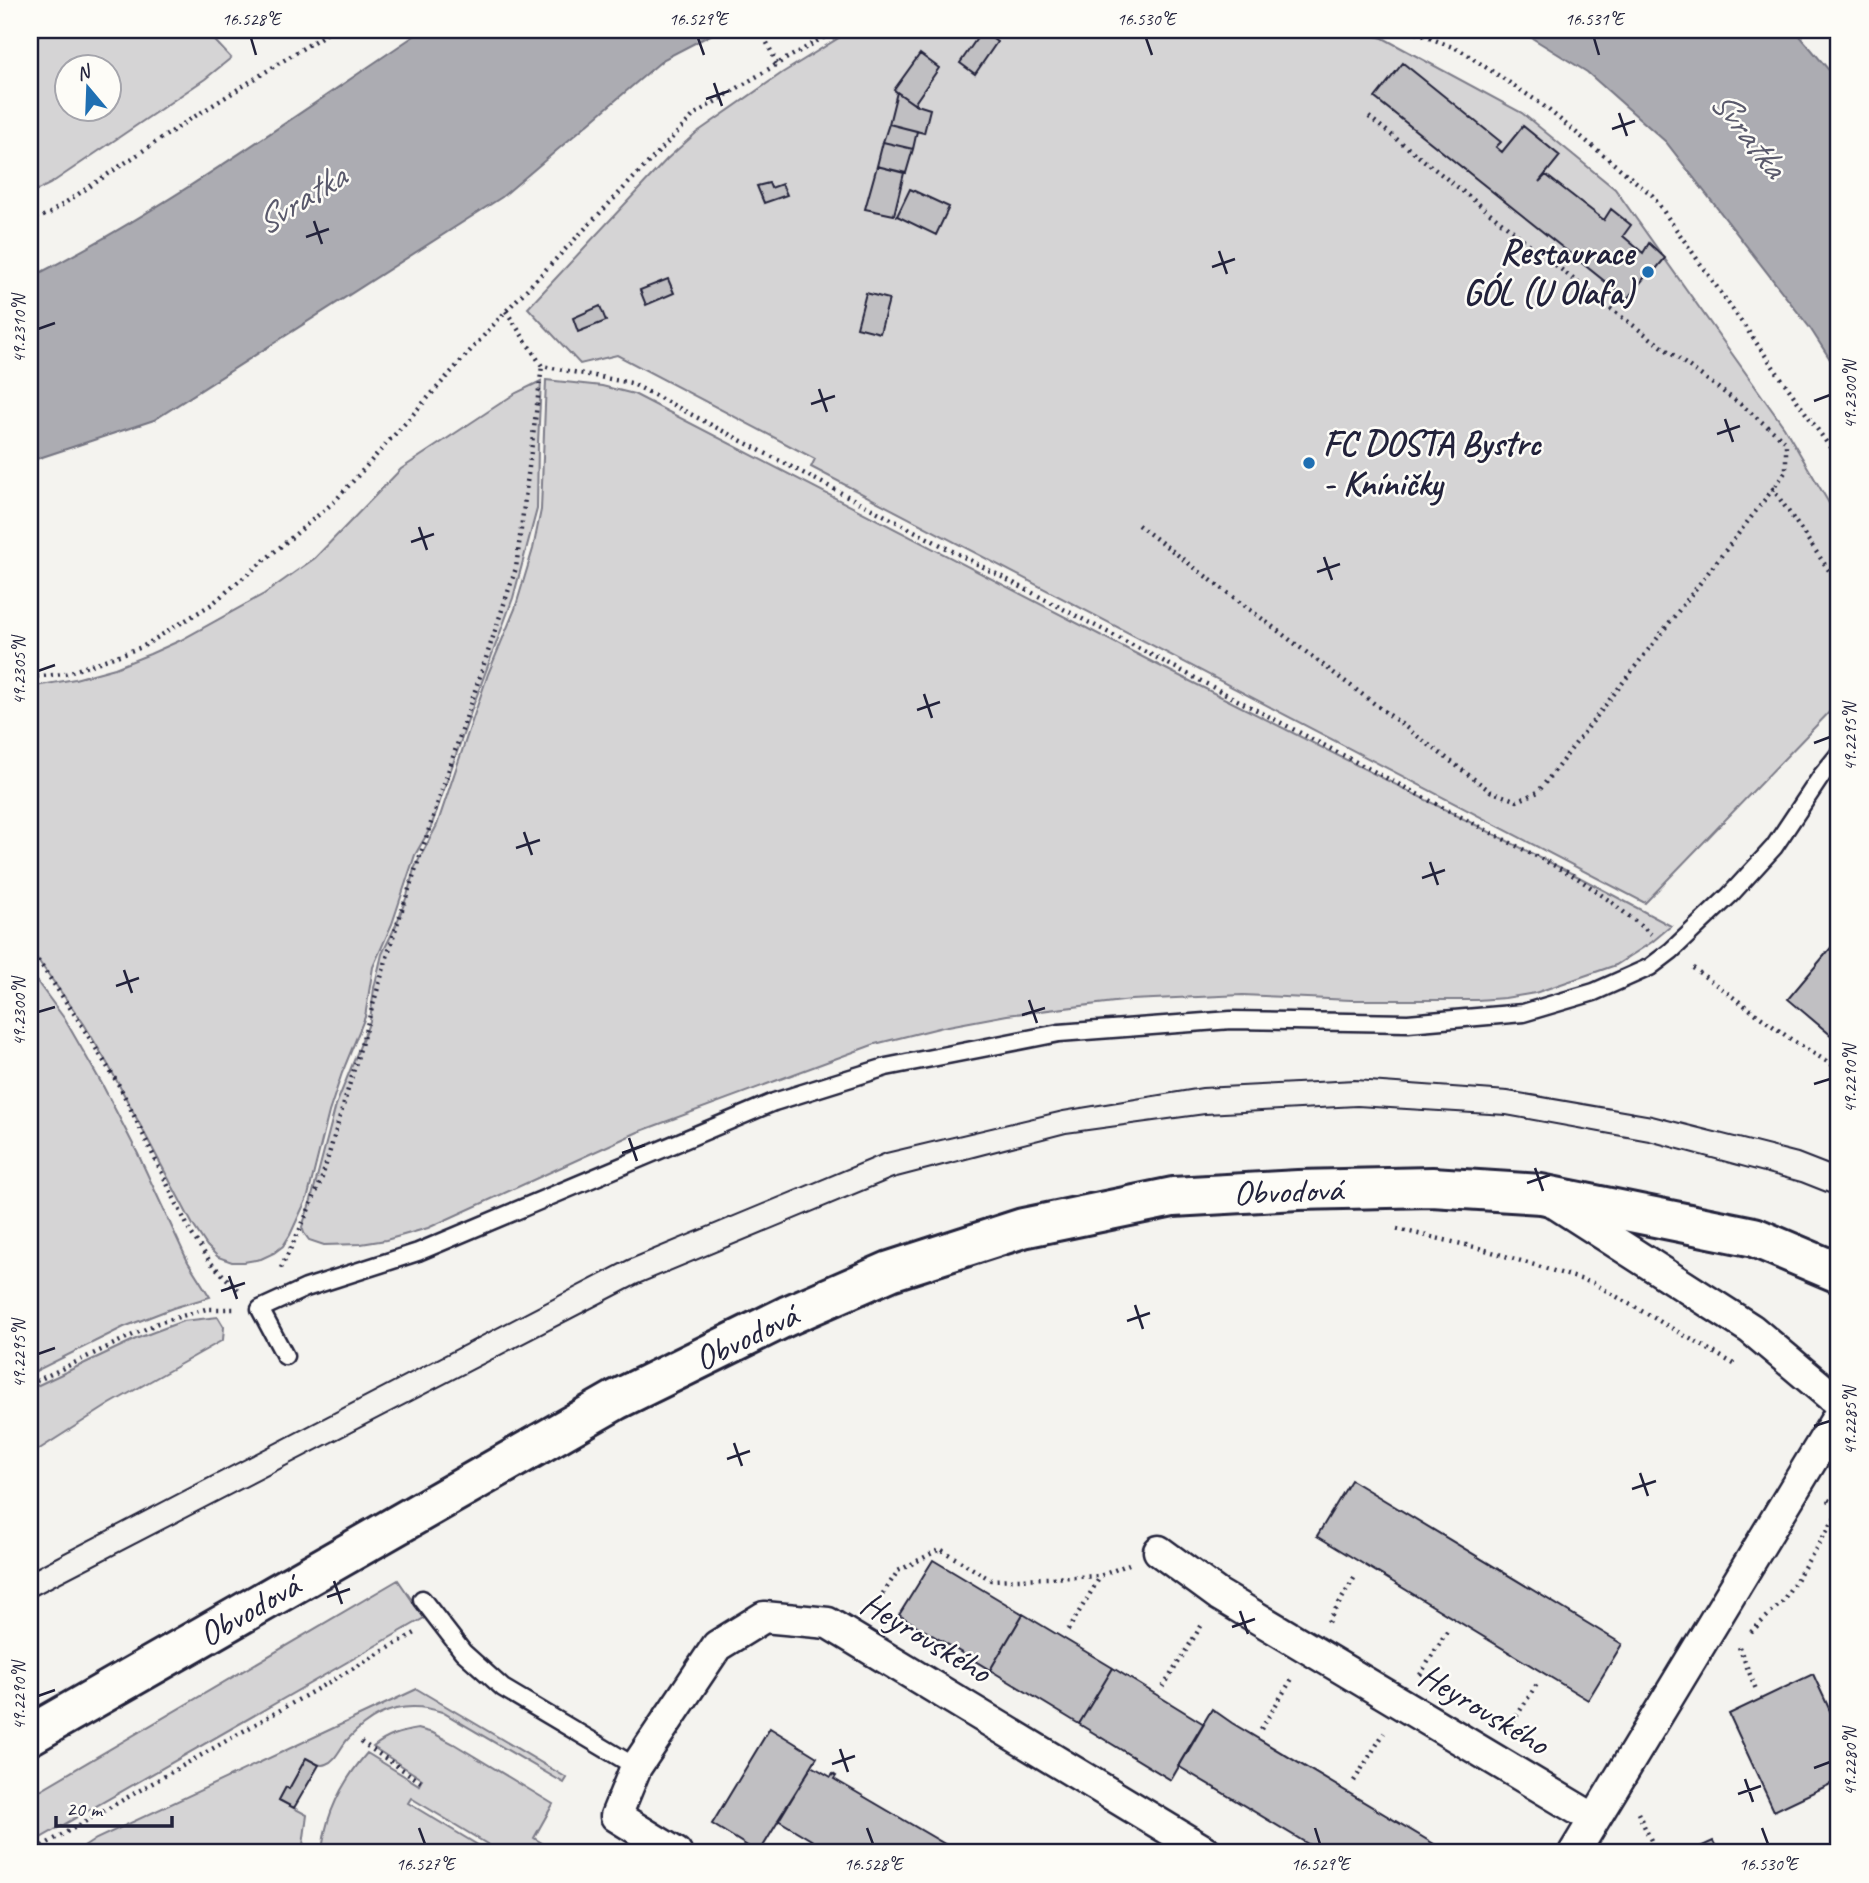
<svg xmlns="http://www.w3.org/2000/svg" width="1869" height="1883" viewBox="0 0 1869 1883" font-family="Caveat,sans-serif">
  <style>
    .green { fill: #d5d4d5; stroke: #7c7b88; stroke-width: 2; fill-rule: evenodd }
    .water { fill: #acacb2; stroke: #757582; stroke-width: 2 }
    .building { fill: #c0bfc2; stroke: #22223b; stroke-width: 2 }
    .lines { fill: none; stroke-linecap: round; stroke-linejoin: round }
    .lane-casing { stroke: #22223b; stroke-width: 21 }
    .street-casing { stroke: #22223b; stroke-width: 35 }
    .secondary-casing { stroke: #22223b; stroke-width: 44 }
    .path { stroke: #22223b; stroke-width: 4.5; stroke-dasharray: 2 5; stroke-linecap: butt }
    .lane { stroke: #fdfcf7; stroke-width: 16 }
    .street { stroke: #fdfcf7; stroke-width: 30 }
    .secondary { stroke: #fdfcf7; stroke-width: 38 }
    .tram { stroke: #22223b; stroke-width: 2 }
    .ticks { fill: none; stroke: #22223b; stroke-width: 2.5 }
    .poi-dot { fill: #1f6fb2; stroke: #fdfcf7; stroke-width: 2.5 }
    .labels { text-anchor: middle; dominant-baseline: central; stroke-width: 5; stroke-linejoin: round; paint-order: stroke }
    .poi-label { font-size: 35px; font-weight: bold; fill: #22223b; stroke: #fdfcf7; text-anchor: end }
    .street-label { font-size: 35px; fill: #22223b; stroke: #fdfcf7 }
    .water-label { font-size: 37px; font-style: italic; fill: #59596b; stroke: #fdfcf7 }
    .neatline { fill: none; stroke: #22223b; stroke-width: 2.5 }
    .ticks-label { font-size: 18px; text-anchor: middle; fill: #22223b }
  </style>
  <rect width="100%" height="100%" fill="#f4f3ef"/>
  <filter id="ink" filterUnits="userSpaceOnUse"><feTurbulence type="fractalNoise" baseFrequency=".0143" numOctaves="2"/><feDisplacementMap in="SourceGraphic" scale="14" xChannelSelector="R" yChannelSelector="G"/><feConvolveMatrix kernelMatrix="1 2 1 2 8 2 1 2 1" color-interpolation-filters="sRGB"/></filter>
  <g filter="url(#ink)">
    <path class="green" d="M 43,30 L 205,30 L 231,58 L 205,79 L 50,184 L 30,194 L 30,46 ZM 66,66 L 108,66 L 108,108 L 66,108 Z
      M 857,30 L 1352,30 L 1383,38 L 1522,113 L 1615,189 L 1784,427 L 1839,520 L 1839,702 L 1645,903 L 811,467 L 815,459 L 617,355 L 580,364 L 528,308 L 667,159 L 696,133 L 782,73 L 842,36 Z
      M 546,380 L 602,386 L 634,394 L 1158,665 L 1579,877 L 1671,926 L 1652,942 L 1616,965 L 1535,993 L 1505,998 L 1477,1000 L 1351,1000 L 1243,995 L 1131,1000 L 1007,1015 L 943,1027 L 875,1044 L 638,1132 L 428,1228 L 386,1240 L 361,1244 L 324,1245 L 309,1240 L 304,1233 L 302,1227 L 311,1200 L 336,1105 L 370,1021 L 374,988 L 382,954 L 396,925 L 407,896 L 414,869 L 437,825 L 488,674 L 515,609 L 533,549 L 541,510 Z
      M 541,381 L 538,443 L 537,509 L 513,598 L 473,706 L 431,827 L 415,855 L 392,924 L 373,967 L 365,1017 L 342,1073 L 329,1112 L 308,1196 L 290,1235 L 283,1246 L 274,1253 L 261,1259 L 244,1262 L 232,1262 L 218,1257 L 207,1246 L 193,1225 L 110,1068 L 84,1024 L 30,949 L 30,687 L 75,679 L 115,668 L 150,654 L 181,640 L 264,594 L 315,558 L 401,469 L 516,393 Z
      M 30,972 L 64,1018 L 102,1084 L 138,1154 L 188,1262 L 210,1297 L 173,1308 L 124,1327 L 30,1374 Z
      M 218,1317 L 224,1327 L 223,1340 L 110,1404 L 30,1455 L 30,1389 L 138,1338 L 183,1321 Z
      M 398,1580 L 424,1618 L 30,1844 L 30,1796 Z
      M 417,1689 L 567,1778 L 564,1783 L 442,1712 C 404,1699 374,1711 348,1739 C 341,1746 336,1761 326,1764 C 320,1767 313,1762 306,1758 L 289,1789 L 286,1787 L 279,1800 L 307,1815 L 302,1853 L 75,1853 L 96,1839 Z
      M 418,1729 L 433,1733 L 454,1744 L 553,1804 L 534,1838 L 558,1853 L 502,1853 L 411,1798 L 408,1803 L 491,1853 L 322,1853 C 325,1814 342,1782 367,1753 L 419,1785 L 422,1779 L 373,1747 C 387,1736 400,1732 418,1729 Z"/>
    <path class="water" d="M 423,30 L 720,30 L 664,59 L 502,197 L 154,420 L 30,461 L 30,278 C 168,208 294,116 423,30 Z
      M 1519,30 L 1795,30 L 1839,82 L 1839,373 L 1810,328 L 1666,142 L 1587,72 Z"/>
    <path class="building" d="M 982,31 L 997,42 L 975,74 L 960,63 Z
      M 920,54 L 939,68 L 914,104 L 894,90 Z
      M 1403,63 L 1501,142 L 1496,147 L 1502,152 L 1523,126 L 1560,156 L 1539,182 L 1546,175 L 1604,220 L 1611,209 L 1631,225 L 1623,236 L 1643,253 L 1649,243 L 1665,258 L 1652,274 L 1649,272 L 1627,299 L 1375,98 Z
      M 897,92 L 914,104 L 930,109 L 924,133 L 889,124 Z
      M 889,124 L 917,131 L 913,149 L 883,142 Z
      M 883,142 L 913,149 L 906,173 L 877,166 Z
      M 877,166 L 904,173 L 894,215 L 865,209 Z
      M 769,183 L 771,188 L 782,184 L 787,195 L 764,203 L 757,186 Z
      M 910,189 L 949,207 L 936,235 L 897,216 Z
      M 668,279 L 674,293 L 646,305 L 640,290 Z
      M 866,293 L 889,299 L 880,333 L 857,327 Z
      M 600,306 L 606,321 L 578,332 L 573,318 Z
      M 1839,938 L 1839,1042 L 1788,999 Z
      M 1351,1480 L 1622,1644 L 1588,1700 L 1317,1536 Z
      M 933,1560 L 1023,1614 L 990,1670 L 899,1615 Z
      M 1023,1614 L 1113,1668 L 1079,1724 L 990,1670 Z
      M 1113,1668 L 1204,1724 L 1171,1780 L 1079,1724 Z
      M 1813,1674 L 1839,1730 L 1839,1780 L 1774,1811 L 1729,1714 Z
      M 1212,1709 L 1232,1723 L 1449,1853 L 1323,1853 L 1178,1766 Z
      M 770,1728 L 817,1757 L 759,1853 L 712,1824 Z
      M 306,1758 L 319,1765 L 294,1808 L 279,1800 L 286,1787 L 289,1789 Z
      M 812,1766 L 831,1777 L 833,1774 L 836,1776 L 834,1779 L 960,1853 L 833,1853 L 778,1820 Z
      M 1713,1841 L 1719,1853 L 1687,1853 Z"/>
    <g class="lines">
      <g class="lane-casing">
        <path id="lane" d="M 285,1356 L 260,1309 L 306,1288 L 418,1252 L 774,1102 L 886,1067 L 1059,1033 L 1231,1020 L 1408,1023 L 1523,1013 L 1594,992 L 1650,967 L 1671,951 L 1730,895 L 1774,847 L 1822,775 L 1839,754
          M 422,1599 L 463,1652 L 503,1688 L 636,1767"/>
      </g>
      <g class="street-casing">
        <path id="street" d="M 1550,1200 L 1751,1329 L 1839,1403
          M 1159,1551 L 1219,1595 L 1594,1819
          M 676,1853 L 616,1816 L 636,1767 L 717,1646 L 764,1617 L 828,1623 L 1208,1853
          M 1574,1853 L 1839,1415"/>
      </g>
      <g class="secondary-casing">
        <path id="secondary" d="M 30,1735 L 616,1400 L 787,1316 L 890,1271 L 1023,1228 L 1173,1197 L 1298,1190 L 1432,1187 L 1541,1194 L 1754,1237 L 1839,1273"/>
      </g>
      <path class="path" d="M 761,30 L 777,64
        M 1410,30 L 1460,50 L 1540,103 L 1652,195 L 1839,460
        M 1369,117 L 1611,309 L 1744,407 L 1786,442 L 1786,471 L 1773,489
        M 30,222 L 50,213 L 186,122 L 332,30
        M 506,311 L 542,366 L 631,383 L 1576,877 L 1610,901 L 1651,934
        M 1138,525 L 1490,791 L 1517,801 L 1538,792 L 1773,489 L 1839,585
        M 30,677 L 65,674 L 142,647 L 212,604 L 335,501 L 506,311 L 695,114 L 777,64 L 837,30
        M 30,949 L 77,1018 L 120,1087 L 191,1233 L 211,1263 L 241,1293
        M 1693,968 L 1792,1040 L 1839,1069
        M 1397,1229 L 1479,1248 L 1593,1283 L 1734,1364
        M 281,1268 L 301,1227 L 321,1181 L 393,937 L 516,568 L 542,366
        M 30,1384 L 158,1323 L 206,1309 L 235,1309
        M 1828,1500 L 1839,1506
        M 871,1611 L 898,1571 L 940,1549 L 991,1580 L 1100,1576 L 1129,1564
        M 1328,1622 L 1356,1575
        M 1068,1630 L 1100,1577
        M 1751,1632 L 1782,1602 L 1839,1512
        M 1739,1647 L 1757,1692
        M 1420,1675 L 1447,1631
        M 1163,1687 L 1203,1623
        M 1509,1728 L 1537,1684
        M 1261,1729 L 1293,1677
        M 361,1742 L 421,1782
        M 1354,1781 L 1384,1733
        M 1638,1813 L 1657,1853
        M 30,1853 L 415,1633"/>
      <use href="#lane" class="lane"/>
      <use href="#street" class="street"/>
      <use href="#secondary" class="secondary"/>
      <path class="tram" d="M 30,1571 L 628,1260 L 886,1153 L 1063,1111 L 1202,1088 L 1355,1080 L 1508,1091 L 1652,1116 L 1798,1153 L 1839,1169
        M 30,1598 L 638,1284 L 893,1178 L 1066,1133 L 1205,1114 L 1357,1106 L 1506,1115 L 1649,1141 L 1801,1182 L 1839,1197"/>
    </g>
  </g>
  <path class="ticks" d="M 251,38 L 256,55M 698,38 L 704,55M 1146,38 L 1152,55M 1594,38 L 1599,55M 714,83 L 722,106M 706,99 L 729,91M 1619,113 L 1627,136M 1612,129 L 1635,121M 314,221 L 322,244M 306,237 L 329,229M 1219,251 L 1227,274M 1212,267 L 1235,259M 38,329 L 55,323M 819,389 L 827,412M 1814,401 L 1830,395M 811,404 L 835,396M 1725,419 L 1733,442M 1717,434 L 1740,426M 419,527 L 427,550M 411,542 L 434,534M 1324,557 L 1332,580M 1317,572 L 1340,564M 38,671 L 55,665M 924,694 L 932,718M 917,710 L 940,702M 1814,743 L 1830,737M 524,832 L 532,855M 516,848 L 540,840M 1430,862 L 1438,885M 1422,878 L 1445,870M 124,970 L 132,993M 116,986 L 139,978M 1029,1000 L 1037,1023M 38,1012 L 55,1007M 1022,1015 L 1045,1008M 1814,1084 L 1830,1079M 629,1138 L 637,1161M 622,1153 L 645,1145M 1535,1168 L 1543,1191M 1527,1183 L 1550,1175M 229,1276 L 237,1299M 221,1291 L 245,1283M 1135,1305 L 1143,1329M 1127,1321 L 1150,1313M 38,1354 L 55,1348M 1814,1426 L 1830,1421M 734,1443 L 742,1466M 727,1459 L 750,1451M 1640,1473 L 1648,1496M 1632,1489 L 1656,1481M 334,1581 L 342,1604M 327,1597 L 350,1589M 1240,1611 L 1248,1634M 1232,1627 L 1255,1619M 38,1696 L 55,1690M 840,1749 L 848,1772M 832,1764 L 855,1756M 1814,1768 L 1830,1762M 1745,1779 L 1753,1802M 1738,1794 L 1761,1786M 419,1828 L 425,1844M 867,1828 L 873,1844M 1315,1828 L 1320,1844M 1762,1828 L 1768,1844"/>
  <g class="poi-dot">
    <circle cx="1648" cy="272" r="7"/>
    <circle cx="1309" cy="463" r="7"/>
  </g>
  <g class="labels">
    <g class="poi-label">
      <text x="1634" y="252">Restaurace<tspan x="1634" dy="40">GÓL (U Olafa)</tspan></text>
      <text x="1323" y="443" text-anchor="start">FC DOSTA Bystrc<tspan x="1323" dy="40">- Kníničky</tspan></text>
    </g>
    <g class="street-label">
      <text transform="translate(1288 1191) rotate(-2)">Obvodová</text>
      <text transform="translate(746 1337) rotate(-26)">Obvodová</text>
      <text transform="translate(249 1610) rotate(-30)">Obvodová</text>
      <text transform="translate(926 1637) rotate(31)">Heyrovského</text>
      <text transform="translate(1484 1709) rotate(31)">Heyrovského</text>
    </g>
    <g class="water-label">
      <text transform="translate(1749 133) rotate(52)">Svratka</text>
      <text transform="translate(300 199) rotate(-32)">Svratka</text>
    </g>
  </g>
  <rect width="1869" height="1883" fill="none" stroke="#fdfcf7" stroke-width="77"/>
  <g transform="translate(88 88) rotate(341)"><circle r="33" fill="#fdfcf7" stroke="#a5a5ac" stroke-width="2"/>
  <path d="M0-5L12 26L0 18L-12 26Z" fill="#1f6fb2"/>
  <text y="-10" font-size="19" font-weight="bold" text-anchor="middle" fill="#22223b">N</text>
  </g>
  <path d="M56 1816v10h116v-10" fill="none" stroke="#22223b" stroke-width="3.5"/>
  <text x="66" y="1816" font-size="21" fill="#22223b" stroke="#fdfcf7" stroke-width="5" paint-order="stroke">20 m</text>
  <rect x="38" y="38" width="1792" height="1806" class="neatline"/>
  <g class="ticks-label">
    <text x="251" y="25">16.528°E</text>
    <text x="698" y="25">16.529°E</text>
    <text x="1146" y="25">16.530°E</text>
    <text x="1594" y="25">16.531°E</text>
    <text transform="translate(19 329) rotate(-90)" y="6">49.2310°N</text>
    <text transform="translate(1850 395) rotate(-90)" y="6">49.2300°N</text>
    <text transform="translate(19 671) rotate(-90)" y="6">49.2305°N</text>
    <text transform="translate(1850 737) rotate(-90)" y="6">49.2295°N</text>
    <text transform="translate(19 1012) rotate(-90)" y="6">49.2300°N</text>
    <text transform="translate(1850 1079) rotate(-90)" y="6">49.2290°N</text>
    <text transform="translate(19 1354) rotate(-90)" y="6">49.2295°N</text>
    <text transform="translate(1850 1421) rotate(-90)" y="6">49.2285°N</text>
    <text transform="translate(19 1696) rotate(-90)" y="6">49.2290°N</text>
    <text transform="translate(1850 1762) rotate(-90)" y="6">49.2280°N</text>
    <text x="425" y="1870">16.527°E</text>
    <text x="873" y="1870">16.528°E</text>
    <text x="1320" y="1870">16.529°E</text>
    <text x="1768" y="1870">16.530°E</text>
  </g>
</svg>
